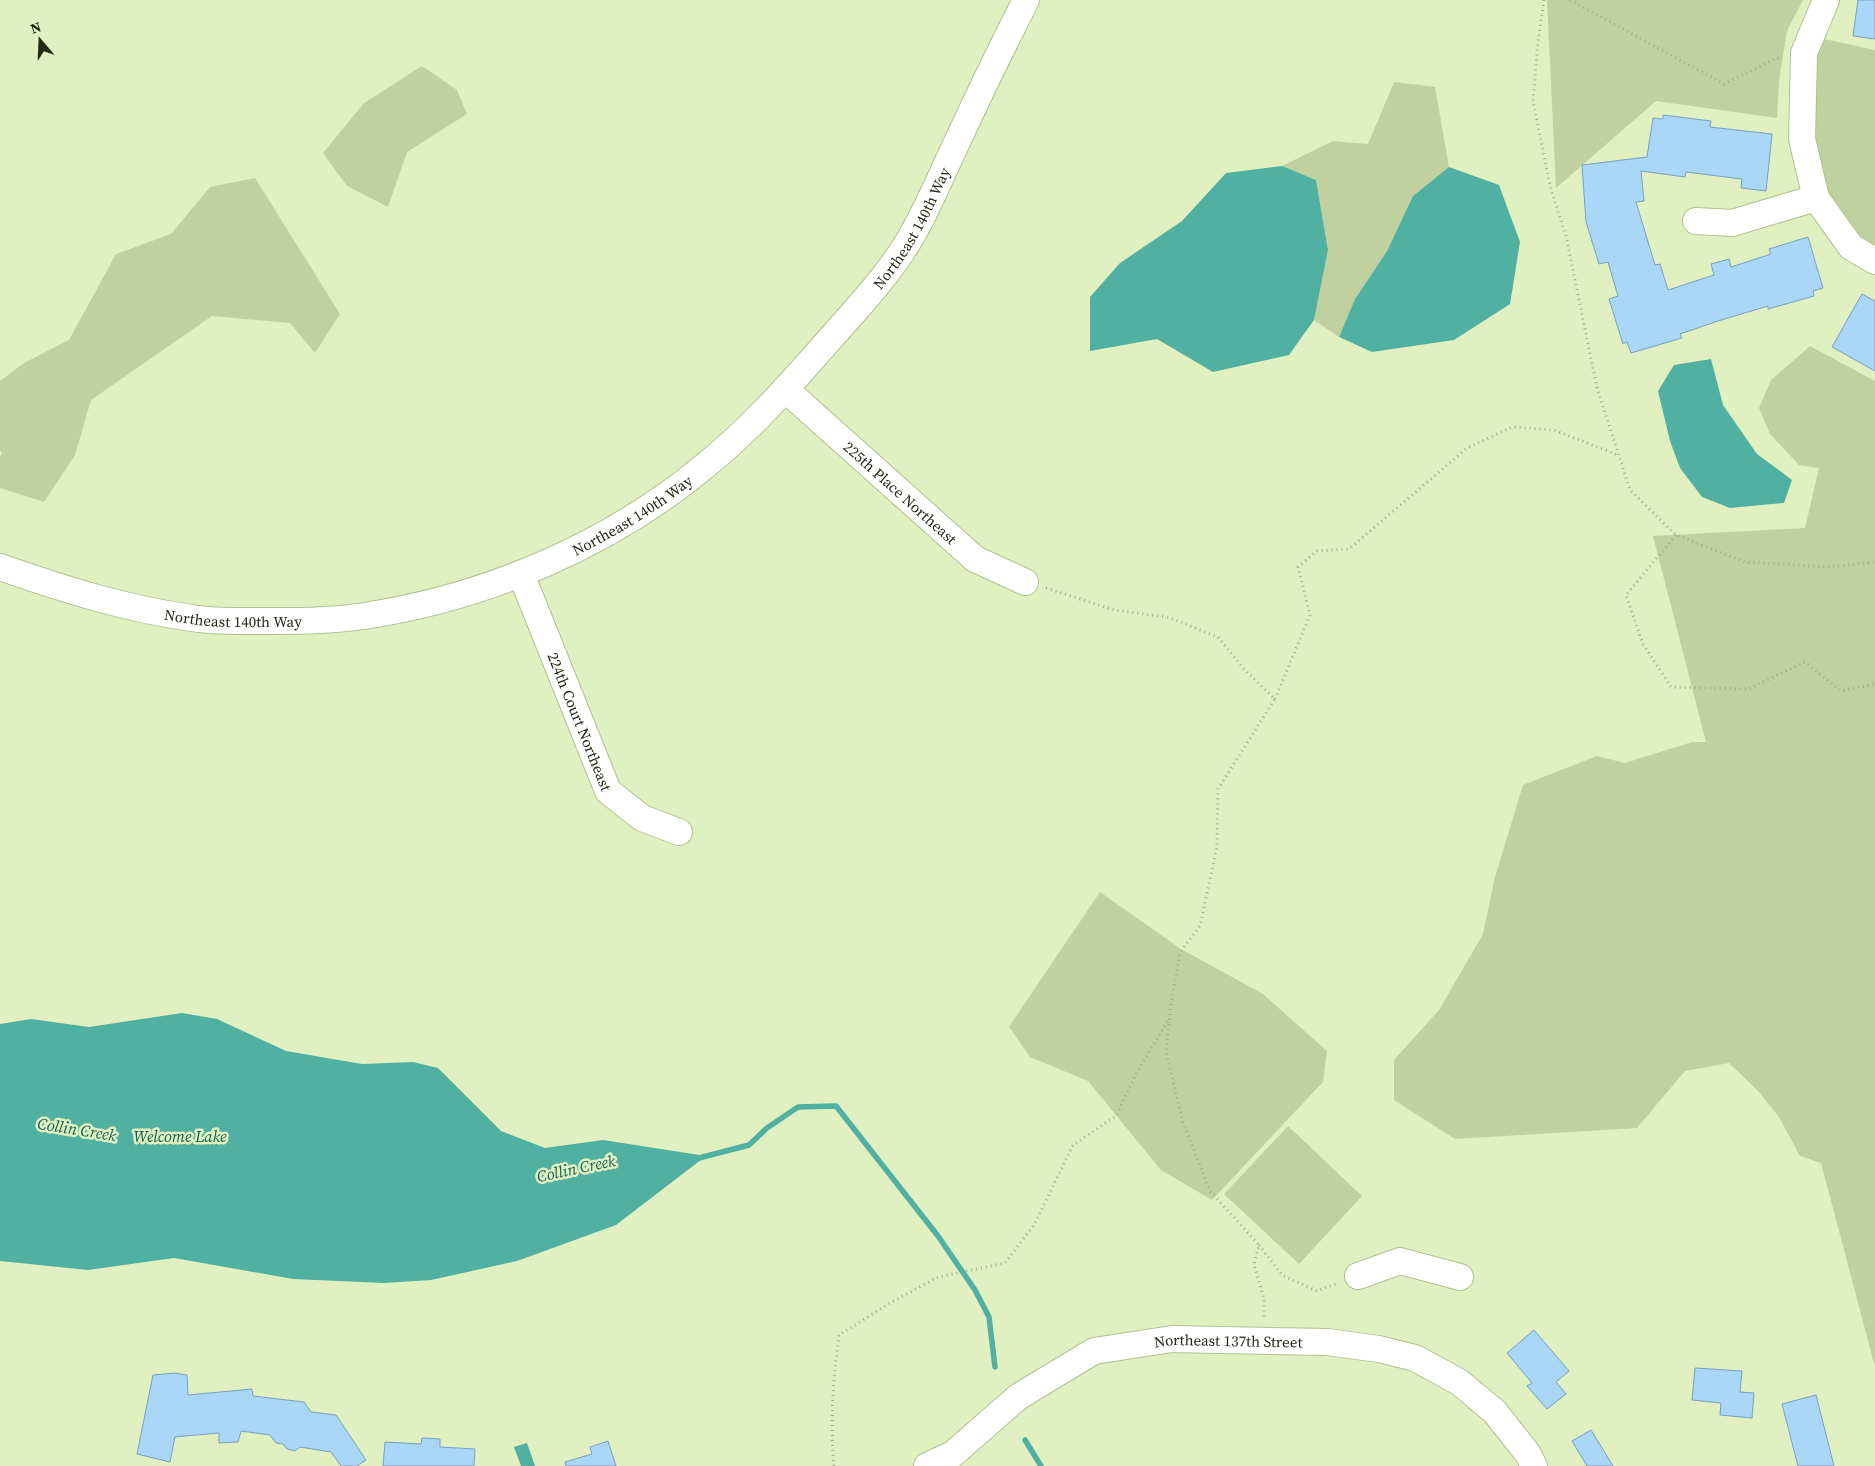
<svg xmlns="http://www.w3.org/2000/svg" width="1875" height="1466" viewBox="0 0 1875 1466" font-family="'Source Serif 4',serif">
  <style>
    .green { fill: #c1d09f }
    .water { fill: #50b0a1 }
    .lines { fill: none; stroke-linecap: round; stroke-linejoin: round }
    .stream { stroke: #50b0a1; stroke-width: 5.5 }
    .building { fill: #aad6f8; stroke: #76a0c0 }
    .minor-casing { stroke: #b3c192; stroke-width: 28 }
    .path { stroke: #a2ae88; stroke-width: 3; stroke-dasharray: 1 4; stroke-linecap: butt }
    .minor { stroke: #fff; stroke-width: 26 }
    .labels { text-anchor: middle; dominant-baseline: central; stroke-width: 5; stroke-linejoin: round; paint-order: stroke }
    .street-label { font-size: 15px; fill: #232916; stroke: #e1f0c0 }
    .water-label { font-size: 16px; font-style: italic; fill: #0f6055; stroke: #e1f0c0 }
  </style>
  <rect width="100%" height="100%" fill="#e1f0c0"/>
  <path class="green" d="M 1547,0 L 1803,0 L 1787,31 L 1779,81 L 1777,118 L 1656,101 L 1556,188 Z
    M 1824,39 L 1875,50 L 1875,252 L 1855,240 L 1826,191 L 1816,152 L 1814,65 Z
    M 422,66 L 457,90 L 467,114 L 407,152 L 388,207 L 347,186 L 323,153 L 364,103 Z
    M 1394,82 L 1435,87 L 1449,167 L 1413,196 L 1387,251 L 1355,299 L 1339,337 L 1314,320 L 1328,250 L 1316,180 L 1282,166 L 1333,141 L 1368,144 Z
    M 255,178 L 340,314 L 315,353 L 290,323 L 212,316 L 91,400 L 75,455 L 44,502 L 0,488 L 0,456 L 2,454 L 0,450 L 0,381 L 24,363 L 69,340 L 116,254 L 171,234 L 210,187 Z
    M 1810,346 L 1875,381 L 1875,1367 L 1821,1163 L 1800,1156 L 1779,1117 L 1759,1092 L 1729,1063 L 1685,1071 L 1637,1128 L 1455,1139 L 1394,1100 L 1394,1060 L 1439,1010 L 1483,934 L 1495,877 L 1523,785 L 1597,756 L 1625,763 L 1692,742 L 1706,742 L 1653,536 L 1805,528 L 1819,468 L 1799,465 L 1770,434 L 1759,408 L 1771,380 Z
    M 1100,892 L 1181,949 L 1263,994 L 1327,1051 L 1323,1082 L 1212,1200 L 1161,1170 L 1088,1081 L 1030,1057 L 1009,1027 Z
    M 1288,1126 L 1362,1196 L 1299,1264 L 1224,1194 Z"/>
  <path class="water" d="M 1282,166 L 1316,180 L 1328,250 L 1314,320 L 1289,355 L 1213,372 L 1157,339 L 1090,351 L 1090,297 L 1120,263 L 1182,221 L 1226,173 Z
    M 1449,167 L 1499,185 L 1520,242 L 1510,304 L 1454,340 L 1372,352 L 1339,337 L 1355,299 L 1387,251 L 1413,196 Z
    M 1711,359 L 1723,405 L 1757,454 L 1792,480 L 1784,503 L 1730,508 L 1702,497 L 1680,468 L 1670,441 L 1658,391 L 1674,365 Z
    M 182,1013 L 217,1019 L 286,1051 L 362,1064 L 413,1062 L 438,1068 L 501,1131 L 545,1148 L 603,1140 L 706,1156 L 616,1225 L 517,1261 L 431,1280 L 384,1283 L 293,1279 L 174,1258 L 88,1270 L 0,1261 L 0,1024 L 31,1019 L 89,1027 Z
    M 527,1443 L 535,1466 L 521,1466 L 514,1447 Z"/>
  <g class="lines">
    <path class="stream" d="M 699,1158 L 749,1145 L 767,1128 L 798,1107 L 836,1106 L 938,1236 L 975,1290 L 989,1317 L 995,1367
      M 1025,1440 L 1041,1466"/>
  </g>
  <path class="building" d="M 1858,0 L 1875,0 L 1875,39 L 1853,36 Z
    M 1663,115 L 1711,121 L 1710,127 L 1772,134 L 1766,191 L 1741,188 L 1742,179 L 1686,172 L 1685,177 L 1641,171 L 1644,201 L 1636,202 L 1655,265 L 1660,264 L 1668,290 L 1714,275 L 1711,264 L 1729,259 L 1731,267 L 1771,254 L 1769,249 L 1808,237 L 1823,288 L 1813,291 L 1814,296 L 1768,309 L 1768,306 L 1718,321 L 1680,334 L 1682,338 L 1631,353 L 1627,342 L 1623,344 L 1609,299 L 1618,296 L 1608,262 L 1599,264 L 1586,222 L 1582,165 L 1647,157 L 1653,118 L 1663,119 Z
    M 1862,294 L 1875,301 L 1875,371 L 1832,347 Z
    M 1534,1330 L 1569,1371 L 1556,1382 L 1566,1394 L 1547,1409 L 1527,1386 L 1532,1383 L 1507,1353 Z
    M 1695,1368 L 1742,1371 L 1740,1392 L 1754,1393 L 1752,1418 L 1720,1415 L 1721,1403 L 1692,1400 Z
    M 175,1373 L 187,1375 L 188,1395 L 252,1389 L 253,1396 L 304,1402 L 311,1412 L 336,1415 L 366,1460 L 357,1466 L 341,1466 L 331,1452 L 300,1447 L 295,1451 L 287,1449 L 283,1444 L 276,1443 L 270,1435 L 241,1431 L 238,1442 L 219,1443 L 219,1433 L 175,1437 L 170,1462 L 137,1454 L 153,1375 Z
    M 1816,1395 L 1834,1466 L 1798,1466 L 1782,1404 Z
    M 1591,1430 L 1613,1466 L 1587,1466 L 1572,1441 Z
    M 422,1438 L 440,1439 L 440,1447 L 475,1449 L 474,1466 L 383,1466 L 385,1442 L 421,1444 Z
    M 608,1441 L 616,1466 L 566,1466 L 565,1462 L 592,1454 L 590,1447 Z"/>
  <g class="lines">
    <g class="minor-casing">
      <g id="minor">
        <path d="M 1826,0 L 1804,53 L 1802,139 L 1816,198 L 1851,247 L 1875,261"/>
        <path d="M 1696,221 L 1732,223 L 1816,198"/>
        <path id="s1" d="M 785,389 L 975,559 L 1025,582"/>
        <path id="s2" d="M 0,567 C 63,589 126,609 192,618 C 216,622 241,621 265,621 C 298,621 332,621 364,616 C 488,597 610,545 706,465 C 749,430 786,389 823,347 C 850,316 880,285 903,250 C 922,221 936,187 951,155 C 975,103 1000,51 1026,0"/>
        <path id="s3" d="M 521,574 L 608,791 L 642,818 L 679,832"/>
        <path d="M 1358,1276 L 1400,1261 L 1460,1277"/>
        <path id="s4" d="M 927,1466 L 953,1454 L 1018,1397 L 1094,1351 L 1172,1339 L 1327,1342 L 1379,1349 L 1415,1358 L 1459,1382 L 1495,1412 L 1528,1454 L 1534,1466"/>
      </g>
    </g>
    <path class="path" d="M 1544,0 L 1538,41 L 1533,101 L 1551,190 L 1566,236 L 1597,388 L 1630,490 L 1676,535 L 1745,562 L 1830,567 L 1875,562
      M 1570,0 L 1724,84 L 1775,59 L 1782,58
      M 1676,535 L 1626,595 L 1643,644 L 1671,687 L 1748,689 L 1805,662 L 1841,691 L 1875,684
      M 1046,588 L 1114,610 L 1167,617 L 1218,637 L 1244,669 L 1275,699 L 1218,789 L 1217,847 L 1200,926 L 1180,952 L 1170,1011 L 1166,1053 L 1183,1122 L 1210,1191 L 1259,1245 L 1254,1264 L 1264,1299 L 1264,1320
      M 1275,699 L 1310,615 L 1298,567 L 1317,551 L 1349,549 L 1467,448 L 1512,427 L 1554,430 L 1618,455
      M 1259,1245 L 1282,1275 L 1317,1291 L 1338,1283
      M 834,1466 C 830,1420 833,1380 839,1335 L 890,1303 L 938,1277 L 1005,1263 L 1034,1225 L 1073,1145 L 1116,1116 L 1137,1072 L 1169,1019"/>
    <use href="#minor" class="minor"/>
  </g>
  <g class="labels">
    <g class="street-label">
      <text stroke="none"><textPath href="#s2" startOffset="1065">Northeast 140th Way</textPath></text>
      <text stroke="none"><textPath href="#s1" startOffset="155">225th Place Northeast</textPath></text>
      <text stroke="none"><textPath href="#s2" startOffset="660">Northeast 140th Way</textPath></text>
      <text stroke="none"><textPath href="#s2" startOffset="240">Northeast 140th Way</textPath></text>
      <text stroke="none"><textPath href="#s3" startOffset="159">224th Court Northeast</textPath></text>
      <text stroke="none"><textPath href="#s4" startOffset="339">Northeast 137th Street</textPath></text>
    </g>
    <g class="water-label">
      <text transform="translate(77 1129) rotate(9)">Collin Creek</text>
      <text x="180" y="1136">Welcome Lake</text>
      <text transform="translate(576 1168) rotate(-12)">Collin Creek</text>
    </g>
  </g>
  <g transform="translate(40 40) rotate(341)" stroke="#e1f0c0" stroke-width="4" paint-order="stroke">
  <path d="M0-4L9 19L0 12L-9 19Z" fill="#232916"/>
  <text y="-8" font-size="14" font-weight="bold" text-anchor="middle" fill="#232916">N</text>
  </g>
</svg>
